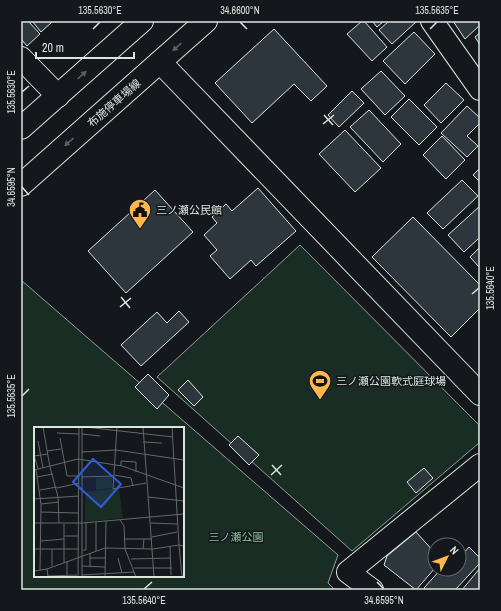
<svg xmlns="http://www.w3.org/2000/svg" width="501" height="611" viewBox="0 0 501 611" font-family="'Archivo Narrow','Noto Sans JP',sans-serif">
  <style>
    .green { fill: #1a2d24; stroke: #939e99; fill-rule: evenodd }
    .building { fill: #2c363c; stroke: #d8e6dc }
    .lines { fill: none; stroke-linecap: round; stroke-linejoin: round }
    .street-casing { stroke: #d8e6dc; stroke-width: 24 }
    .secondary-casing { stroke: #d8e6dc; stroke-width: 24 }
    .street { stroke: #14181c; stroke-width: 22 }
    .secondary { stroke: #14181c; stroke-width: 22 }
    .oneway { fill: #59605f }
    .ticks { fill: none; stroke: #d8e6dc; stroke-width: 1.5 }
    .labels { text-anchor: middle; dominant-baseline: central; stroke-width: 3; stroke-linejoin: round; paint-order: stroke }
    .street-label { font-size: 11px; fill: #d8e6dc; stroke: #14181c }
    .poi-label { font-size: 11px; fill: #d8e6dc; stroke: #14181c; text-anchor: start }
    .park-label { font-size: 11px; fill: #8ac095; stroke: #14181c }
    .inset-road { fill: none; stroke: #626a69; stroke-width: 1 }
    .view { fill: #305dd8; fill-opacity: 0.15; stroke: #305dd8; stroke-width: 2 }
    .inset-edge { fill: none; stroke: #d8e6dc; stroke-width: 2 }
    .neatline { fill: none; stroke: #d8e6dc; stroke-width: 1.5 }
    .ticks-label { font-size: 10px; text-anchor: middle; fill: #d8e6dc }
  </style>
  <rect width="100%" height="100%" fill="#14181c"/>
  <path class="green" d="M 300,245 L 479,425 L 479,443 L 352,551 L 157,377 Z
    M 21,280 L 338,555 L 328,583 L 335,590 L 21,590 ZM 35,428 L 183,428 L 183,576 L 35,576 Z"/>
  <path class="building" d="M 21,21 L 28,21 L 40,34 L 27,46 L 21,39 Z
    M 32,21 L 53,21 L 41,32 Z
    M 362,21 L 364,21 L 387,47 L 372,61 L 347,34 Z
    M 372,21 L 384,21 L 377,27 Z
    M 389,21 L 417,21 L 392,44 L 379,30 Z
    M 453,21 L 480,21 L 480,25 L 465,39 Z
    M 274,29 L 327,86 L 311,101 L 294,84 L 252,123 L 215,83 Z
    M 414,32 L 435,54 L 405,84 L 383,61 Z
    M 480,33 L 480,45 L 475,37 Z
    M 381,71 L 405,96 L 385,115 L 361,89 Z
    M 446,83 L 464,100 L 441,123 L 424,105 Z
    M 352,91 L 364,103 L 339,127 L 328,115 Z
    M 409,99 L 437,127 L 419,145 L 391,117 Z
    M 467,106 L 480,118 L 480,123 L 467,136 L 478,146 L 467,157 L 441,133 Z
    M 369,110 L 401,144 L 383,162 L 350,127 Z
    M 345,130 L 381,168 L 355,192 L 319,154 Z
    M 442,136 L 465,160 L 446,179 L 423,155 Z
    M 480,168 L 480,182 L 473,175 Z
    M 462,180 L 478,196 L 443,229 L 427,213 Z
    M 258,188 L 296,231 L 256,266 L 251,260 L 230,279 L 210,256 L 217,250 L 204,235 L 217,223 L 212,217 L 226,204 L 232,211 Z
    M 155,190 L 193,232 L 126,293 L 88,251 Z
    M 480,206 L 480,237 L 464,252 L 448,235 Z
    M 413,217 L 480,285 L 480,308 L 451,337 L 372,257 Z
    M 480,247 L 480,268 L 470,257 Z
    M 179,311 L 189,322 L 141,366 L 121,345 L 157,312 L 167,323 Z
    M 148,374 L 169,395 L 157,409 L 135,387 Z
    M 188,380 L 203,397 L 194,406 L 178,390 Z
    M 238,436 L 259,455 L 249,465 L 229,445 Z
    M 424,468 L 433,478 L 416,493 L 407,482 Z
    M 416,532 L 435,553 L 435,568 L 416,590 L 384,565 L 387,556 Z
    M 469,547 L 480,558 L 480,563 L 455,590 L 426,590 L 424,588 L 441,569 L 459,569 L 459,558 Z
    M 480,568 L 480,590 L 462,590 Z"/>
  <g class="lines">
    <g class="street-casing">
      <path id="street" d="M 432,21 L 480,89
        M 21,58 L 58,96
        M 160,62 L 480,394
        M 372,590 L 348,572 L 480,465"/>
    </g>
    <g class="secondary-casing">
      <path id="secondary" d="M 21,128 L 142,21
        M 21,185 L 206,21"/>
    </g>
    <use href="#street" class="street"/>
    <use href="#secondary" class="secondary"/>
  </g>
  <defs><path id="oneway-solid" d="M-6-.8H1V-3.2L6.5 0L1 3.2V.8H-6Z"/></defs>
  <g class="oneway">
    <use href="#oneway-solid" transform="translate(177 47) rotate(138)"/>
    <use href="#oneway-solid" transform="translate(82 75) rotate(-42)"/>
    <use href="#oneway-solid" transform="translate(69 142) rotate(139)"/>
  </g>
  <path class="ticks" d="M 240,22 L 247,29M 93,29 L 100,22M 430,29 L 437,22M 22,92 L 29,86M 324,115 L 333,125M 323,124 L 334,115M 22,187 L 29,195M 472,294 L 479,288M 121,297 L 130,308M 120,307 L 131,298M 22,396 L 29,389M 272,465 L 281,475M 271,475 L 282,465M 377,582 L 384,589M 144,589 L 152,582"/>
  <defs>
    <g id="civic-pin" transform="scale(1.15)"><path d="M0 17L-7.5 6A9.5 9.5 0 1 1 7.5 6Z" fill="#ffb74d" stroke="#14181c"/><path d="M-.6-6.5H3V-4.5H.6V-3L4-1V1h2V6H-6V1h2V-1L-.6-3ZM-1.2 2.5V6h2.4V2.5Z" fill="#111"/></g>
    <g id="stadium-pin" transform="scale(1.15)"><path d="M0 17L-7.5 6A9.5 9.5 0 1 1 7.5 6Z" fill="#ffb74d" stroke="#14181c"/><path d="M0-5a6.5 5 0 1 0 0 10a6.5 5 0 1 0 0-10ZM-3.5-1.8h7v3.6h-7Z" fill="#111"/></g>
  </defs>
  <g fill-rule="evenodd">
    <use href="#civic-pin" x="140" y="210"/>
    <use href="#stadium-pin" x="320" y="381"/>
  </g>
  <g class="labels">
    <g class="street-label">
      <text transform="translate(114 103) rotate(-41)">布施停車場線</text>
    </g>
    <g class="poi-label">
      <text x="156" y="210">三ノ瀬公民館</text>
      <text x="336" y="381">三ノ瀬公園軟式庭球場</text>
    </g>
    <g class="park-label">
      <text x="236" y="537">三ノ瀬公園</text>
    </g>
  </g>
  <g transform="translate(34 427)">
    <rect width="150" height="150" fill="#14181c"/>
    <path d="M 78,50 L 78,61 L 62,63 L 62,51 ZM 78,62 L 85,63 L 89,91 L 51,95 L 51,65 Z" fill="#1a2d24"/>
    <path class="inset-road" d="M 9,0 L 16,40 L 24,70M 51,0 L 139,10M 83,0 L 79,62 L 112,56M 109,0 L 120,150M 138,0 L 145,118 L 150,119M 23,6 L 45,7M 48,7 L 66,9M 26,11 L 33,49 L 44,49M 4,14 L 9,41M 109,15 L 128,16M 13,24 L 27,22M 48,25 L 82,23 L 150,33M 0,28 L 4,42M 0,29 L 14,27M 87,39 L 87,34 L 102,35 L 102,45M 0,43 L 44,32 L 88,39 L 150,61M 2,43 L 7,77 L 6,143M 80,48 L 97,51 L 99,59M 3,50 L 19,47M 48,50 L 80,49M 23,61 L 45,56M 6,63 L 23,60M 24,70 L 25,96M 114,70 L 150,74M 0,72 L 45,69M 7,77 L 25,75M 7,85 L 44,86M 86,93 L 90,99 L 91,122 L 102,150M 0,96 L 49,96 L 150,87M 117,96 L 143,97M 30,109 L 45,109M 118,110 L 143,105M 90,112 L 110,112M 7,114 L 30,112M 136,120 L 137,148M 0,122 L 45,122M 18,122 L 18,139M 109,122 L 110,112 L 118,112M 49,123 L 52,123 L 52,96M 62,124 L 62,95M 56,131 L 71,131M 84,131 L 88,146M 97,132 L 137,131M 30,136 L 30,97M 48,139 L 71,140M 56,139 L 56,126M 100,141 L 138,141M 13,142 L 14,149 L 43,148M 0,144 L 13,142 L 71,121 L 119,122 L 145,118 L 148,150M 33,148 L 33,135M 48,148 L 100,145M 44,150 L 45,0M 48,150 L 48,0M 71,150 L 72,94"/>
    <path class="view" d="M 59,32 L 87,57 L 67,80 L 39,55 Z"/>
    <rect width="150" height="150" class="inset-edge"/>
  </g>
  <rect width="501" height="611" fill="none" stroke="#14181c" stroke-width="44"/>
  <g transform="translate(447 557) rotate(48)"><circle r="19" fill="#14181c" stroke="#626a69"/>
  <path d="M0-3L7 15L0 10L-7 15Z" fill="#ffb74d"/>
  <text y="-6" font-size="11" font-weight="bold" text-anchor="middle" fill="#d8e6dc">N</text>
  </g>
  <path d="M36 52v6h98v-6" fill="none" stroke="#d8e6dc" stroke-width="2"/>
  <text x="42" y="52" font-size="12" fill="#d8e6dc" stroke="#14181c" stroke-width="3" paint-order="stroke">20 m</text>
  <rect x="22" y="22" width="457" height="567" class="neatline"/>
  <g class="ticks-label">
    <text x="100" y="14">135.5630°E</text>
    <text x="240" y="14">34.6600°N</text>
    <text x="437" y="14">135.5635°E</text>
    <text transform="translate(11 92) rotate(-90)" y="4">135.5630°E</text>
    <text transform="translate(11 187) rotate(-90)" y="4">34.6595°N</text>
    <text transform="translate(490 288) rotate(-90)" y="4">135.5640°E</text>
    <text transform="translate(11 396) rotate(-90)" y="4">135.5635°E</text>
    <text x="144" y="604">135.5640°E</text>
    <text x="384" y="604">34.6595°N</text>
  </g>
</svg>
